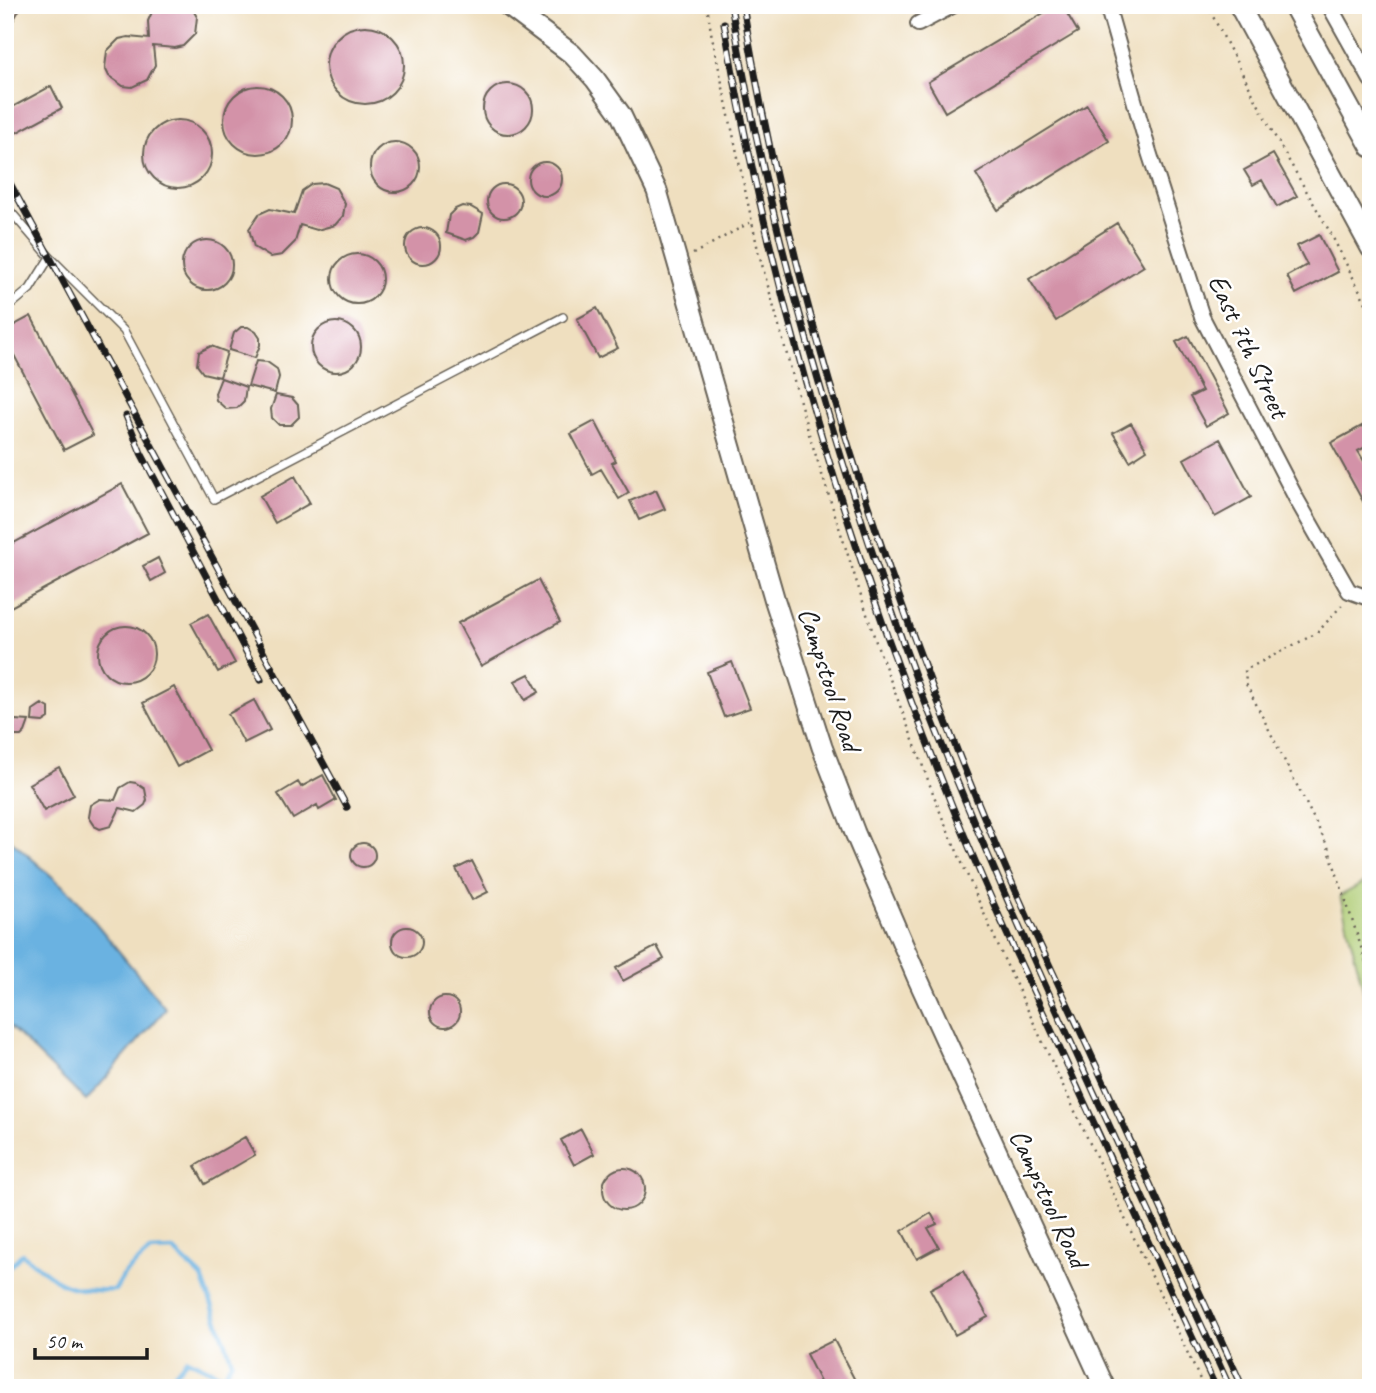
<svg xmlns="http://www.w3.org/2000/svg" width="1376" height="1393" viewBox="0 0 1376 1393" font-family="Caveat,sans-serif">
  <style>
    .green { fill: #adcb72; stroke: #647447; stroke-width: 2 }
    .water { fill: #6ab2e1; stroke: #43677e; stroke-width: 2 }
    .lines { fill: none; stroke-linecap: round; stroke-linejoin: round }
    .stream { stroke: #6ab2e1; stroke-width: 4.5 }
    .building { fill: #d392a8 }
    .service-casing { stroke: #666055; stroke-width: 10 }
    .minor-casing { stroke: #666055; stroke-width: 18 }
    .secondary-casing { stroke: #666055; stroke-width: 23 }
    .path { stroke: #666055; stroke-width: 2.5; stroke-dasharray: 2 5; stroke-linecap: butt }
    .service { stroke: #fff; stroke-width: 7 }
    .minor { stroke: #fff; stroke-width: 14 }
    .secondary { stroke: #fff; stroke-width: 19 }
    .rail-casing { stroke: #1c1c1c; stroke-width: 7 }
    .rail { stroke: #fff; stroke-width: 4.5; stroke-dasharray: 13; stroke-linecap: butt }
    .labels { text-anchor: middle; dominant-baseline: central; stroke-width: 5; stroke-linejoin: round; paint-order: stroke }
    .street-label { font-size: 28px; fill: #1c1c1c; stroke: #fff }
  </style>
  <rect width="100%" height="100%" fill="#fff"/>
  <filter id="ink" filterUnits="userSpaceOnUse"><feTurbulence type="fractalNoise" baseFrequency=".0143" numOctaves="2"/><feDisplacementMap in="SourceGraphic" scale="14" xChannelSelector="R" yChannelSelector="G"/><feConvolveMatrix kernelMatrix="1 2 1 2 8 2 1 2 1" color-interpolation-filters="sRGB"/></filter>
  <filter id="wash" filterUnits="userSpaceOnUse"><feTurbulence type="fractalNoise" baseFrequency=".00686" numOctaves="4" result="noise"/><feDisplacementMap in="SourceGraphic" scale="28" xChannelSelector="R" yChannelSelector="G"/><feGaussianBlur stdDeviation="1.57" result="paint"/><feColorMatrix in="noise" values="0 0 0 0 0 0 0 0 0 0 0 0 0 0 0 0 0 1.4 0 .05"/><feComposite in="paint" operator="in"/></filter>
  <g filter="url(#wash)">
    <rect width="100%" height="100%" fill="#efdfbf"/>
    <path class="green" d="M 1371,879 L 1371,1021 L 1340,896 Z"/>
    <path class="water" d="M 5,835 L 73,895 L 166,1009 L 86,1101 L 5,1022 Z"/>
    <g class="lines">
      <path class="stream" d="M 5,1271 L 22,1254 C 61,1284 63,1292 115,1290 L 125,1273 L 150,1251 L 173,1250 L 202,1277 L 232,1361 L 223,1376 L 187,1359 L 175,1373 L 176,1388"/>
    </g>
    <g id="blocks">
      <path class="building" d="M 5,5 L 22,5 L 5,35 Z
        M 155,5 L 190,5 L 197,17 L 195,34 L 183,46 L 175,48 L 153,46 L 155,65 L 147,80 L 132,87 L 123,86 L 109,76 L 105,68 L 107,51 L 119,39 L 128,37 L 149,39 L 148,21 Z
        M 1057,5 L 1062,5 L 1078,32 L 945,112 L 928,82 Z
        M326 65a39 39 0 1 1 78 0a39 39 0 1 1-78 0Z
        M483 109a25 25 0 1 1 50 0a25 25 0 1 1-50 0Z
        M 51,86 L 62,108 L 16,133 L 5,111 Z
        M224 120a34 34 0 1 1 68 0a34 34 0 1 1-68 0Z
        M 1087,105 L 1109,141 L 998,210 L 976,174 Z
        M144 154a34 34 0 1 1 68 0a34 34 0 1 1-68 0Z
        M370 167a25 25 0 1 1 50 0a25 25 0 1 1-50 0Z
        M 1273,154 L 1297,196 L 1277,207 L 1262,180 L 1253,185 L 1244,170 Z
        M528 179a17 17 0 1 1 34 0a17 17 0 1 1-34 0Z
        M 324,183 L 336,188 L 345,204 L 343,216 L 335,225 L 317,230 L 300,225 L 295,242 L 282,255 L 270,257 L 254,247 L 249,229 L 259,214 L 270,209 L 294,214 L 302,191 L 312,184 Z
        M487 201a17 17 0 1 1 34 0a17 17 0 1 1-34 0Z
        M 462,206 L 471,207 L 483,214 L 479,232 L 474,237 L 466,240 L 446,233 L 449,215 L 455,209 Z
        M 1117,223 L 1144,266 L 1056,321 L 1029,279 Z
        M405 246a18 18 0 1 1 36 0a18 18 0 1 1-36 0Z
        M 1319,235 L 1338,272 L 1296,294 L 1287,276 L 1307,265 L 1297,246 Z
        M182 265a25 25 0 1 1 50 0a25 25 0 1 1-50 0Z
        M332 279a25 25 0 1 1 50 0a25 25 0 1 1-50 0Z
        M 597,308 L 618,348 L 598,358 L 577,319 Z
        M 31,316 L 93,435 L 64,450 L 5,338 L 5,330 Z
        M311 347a25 25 0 1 1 50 0a25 25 0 1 1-50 0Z
        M 248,327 L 256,332 L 260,338 L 260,345 L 255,358 L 229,350 L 234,333 L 241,327 Z
        M 1188,336 L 1229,413 L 1206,426 L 1190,397 L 1202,391 L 1176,342 Z
        M 211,346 L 227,352 L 220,377 L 203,373 L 197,365 L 199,352 Z
        M 256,361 L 267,362 L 277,369 L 279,377 L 275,393 L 248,386 Z
        M 221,378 L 246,387 L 244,401 L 237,408 L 226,409 L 216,400 L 215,393 Z
        M 276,395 L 292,398 L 298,405 L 299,417 L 291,425 L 279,425 L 272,418 L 271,409 Z
        M 595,421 L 616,461 L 612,463 L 629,493 L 619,499 L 601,469 L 592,474 L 571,434 Z
        M 1371,421 L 1371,444 L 1358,451 L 1371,473 L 1371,516 L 1331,443 Z
        M 1131,423 L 1147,450 L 1130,461 L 1113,433 Z
        M 1220,439 L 1251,497 L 1215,517 L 1184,459 Z
        M 295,476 L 310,503 L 275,523 L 260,496 Z
        M 122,484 L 148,533 L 5,610 L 5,528 L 14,543 Z
        M 656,490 L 665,509 L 639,520 L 630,501 Z
        M 158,558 L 165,573 L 151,581 L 143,566 Z
        M 538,580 L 560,622 L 481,666 L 458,623 Z
        M 208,614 L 235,663 L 218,672 L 191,623 Z
        M98 654a28 28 0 1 1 56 0a28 28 0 1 1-56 0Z
        M 732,662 L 750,708 L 724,717 L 707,672 Z
        M 529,674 L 539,692 L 525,700 L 515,681 Z
        M 174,687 L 208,750 L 177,767 L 143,703 Z
        M 254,700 L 270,730 L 244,743 L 228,714 Z
        M 42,704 L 49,708 L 49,718 L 43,722 L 32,721 L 33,710 Z
        M 15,720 L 29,721 L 25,732 L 21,736 L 15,736 L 10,730 L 10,725 Z
        M 59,767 L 74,795 L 44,811 L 29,784 Z
        M 323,775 L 336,800 L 319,810 L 317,805 L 293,819 L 278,794 L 298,782 L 301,787 Z
        M 130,782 L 136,783 L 145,789 L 147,800 L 145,805 L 136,812 L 120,808 L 111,826 L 100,829 L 94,826 L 88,817 L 90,805 L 100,799 L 115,800 L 120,788 Z
        M351 855a12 12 0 1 1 24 0a12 12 0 1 1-24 0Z
        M 472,861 L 488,892 L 472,900 L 456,869 Z
        M392 942a15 15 0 1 1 30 0a15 15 0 1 1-30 0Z
        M 657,946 L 664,959 L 623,981 L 616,968 Z
        M430 1012a15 15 0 1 1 30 0a15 15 0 1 1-30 0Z
        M 581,1129 L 594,1154 L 574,1165 L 561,1140 Z
        M 245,1137 L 255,1155 L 205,1184 L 195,1166 Z
        M603 1189a21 21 0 1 1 42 0a21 21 0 1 1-42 0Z
        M 931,1213 L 937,1224 L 928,1228 L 939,1247 L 917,1259 L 902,1231 Z
        M 963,1271 L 988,1317 L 955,1335 L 930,1289 Z
        M 834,1340 L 859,1388 L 823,1388 L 806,1354 Z"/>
    </g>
  </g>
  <g filter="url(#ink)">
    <use href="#blocks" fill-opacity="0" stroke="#666055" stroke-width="2"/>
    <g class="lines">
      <g class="service-casing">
        <path id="service" d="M 5,205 L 50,257 L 124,331 L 214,499 L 563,317
          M 5,310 L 30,289 L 50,257"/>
      </g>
      <g class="minor-casing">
        <path id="minor" d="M 1107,5 L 1149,152 L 1202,317 L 1297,500 L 1349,591 L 1371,599
          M 1329,5 L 1371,80
          M 918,24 L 954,5"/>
      </g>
      <g class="secondary-casing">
        <path id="secondary" d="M 507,5 L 572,54 L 595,79 L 621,115 L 657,191 L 775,601 L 822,747 L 855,833 L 917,977 L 1105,1388
          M 1239,5 L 1371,248
          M 1293,5 L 1371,147"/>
      </g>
      <path class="path" d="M 707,5 L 711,32 L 758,250 L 808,431 L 876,642 L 942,817 L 1003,957 L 1204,1388
        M 1207,5 L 1273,133 L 1330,232 L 1371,313
        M 693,254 L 751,222
        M 1342,605 L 1317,633 L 1245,670 L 1246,684 L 1328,847 L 1371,977"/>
      <use href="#service" class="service"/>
      <use href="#minor" class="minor"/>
      <use href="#secondary" class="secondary"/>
      <g class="rail-casing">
        <path id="rail" d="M 731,5 C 757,161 797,315 844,466 C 869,543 894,621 923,697 C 1015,932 1126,1158 1230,1388
          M 743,5 C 790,295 883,578 997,848 C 1026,916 1058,983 1089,1050 C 1140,1163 1192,1275 1243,1388
          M 724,23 C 769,285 846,542 945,788 C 978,872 1016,954 1054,1036 C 1107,1153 1161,1271 1216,1388
          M 5,174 L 347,807
          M 126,416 L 141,453 L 261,680"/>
      </g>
      <use href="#rail" class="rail"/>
    </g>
  </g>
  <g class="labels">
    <g class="street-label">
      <text transform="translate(1249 346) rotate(65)">East 7th Street</text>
      <text transform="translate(830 679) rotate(72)">Campstool Road</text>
      <text transform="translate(1049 1198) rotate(65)">Campstool Road</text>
    </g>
  </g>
  <rect width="1376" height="1393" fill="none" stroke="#fff" stroke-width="28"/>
  <path d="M35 1348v10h112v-10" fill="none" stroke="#1c1c1c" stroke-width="3.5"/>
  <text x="46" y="1348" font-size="21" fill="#1c1c1c" stroke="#ffffff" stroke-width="5" paint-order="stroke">50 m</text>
</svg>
